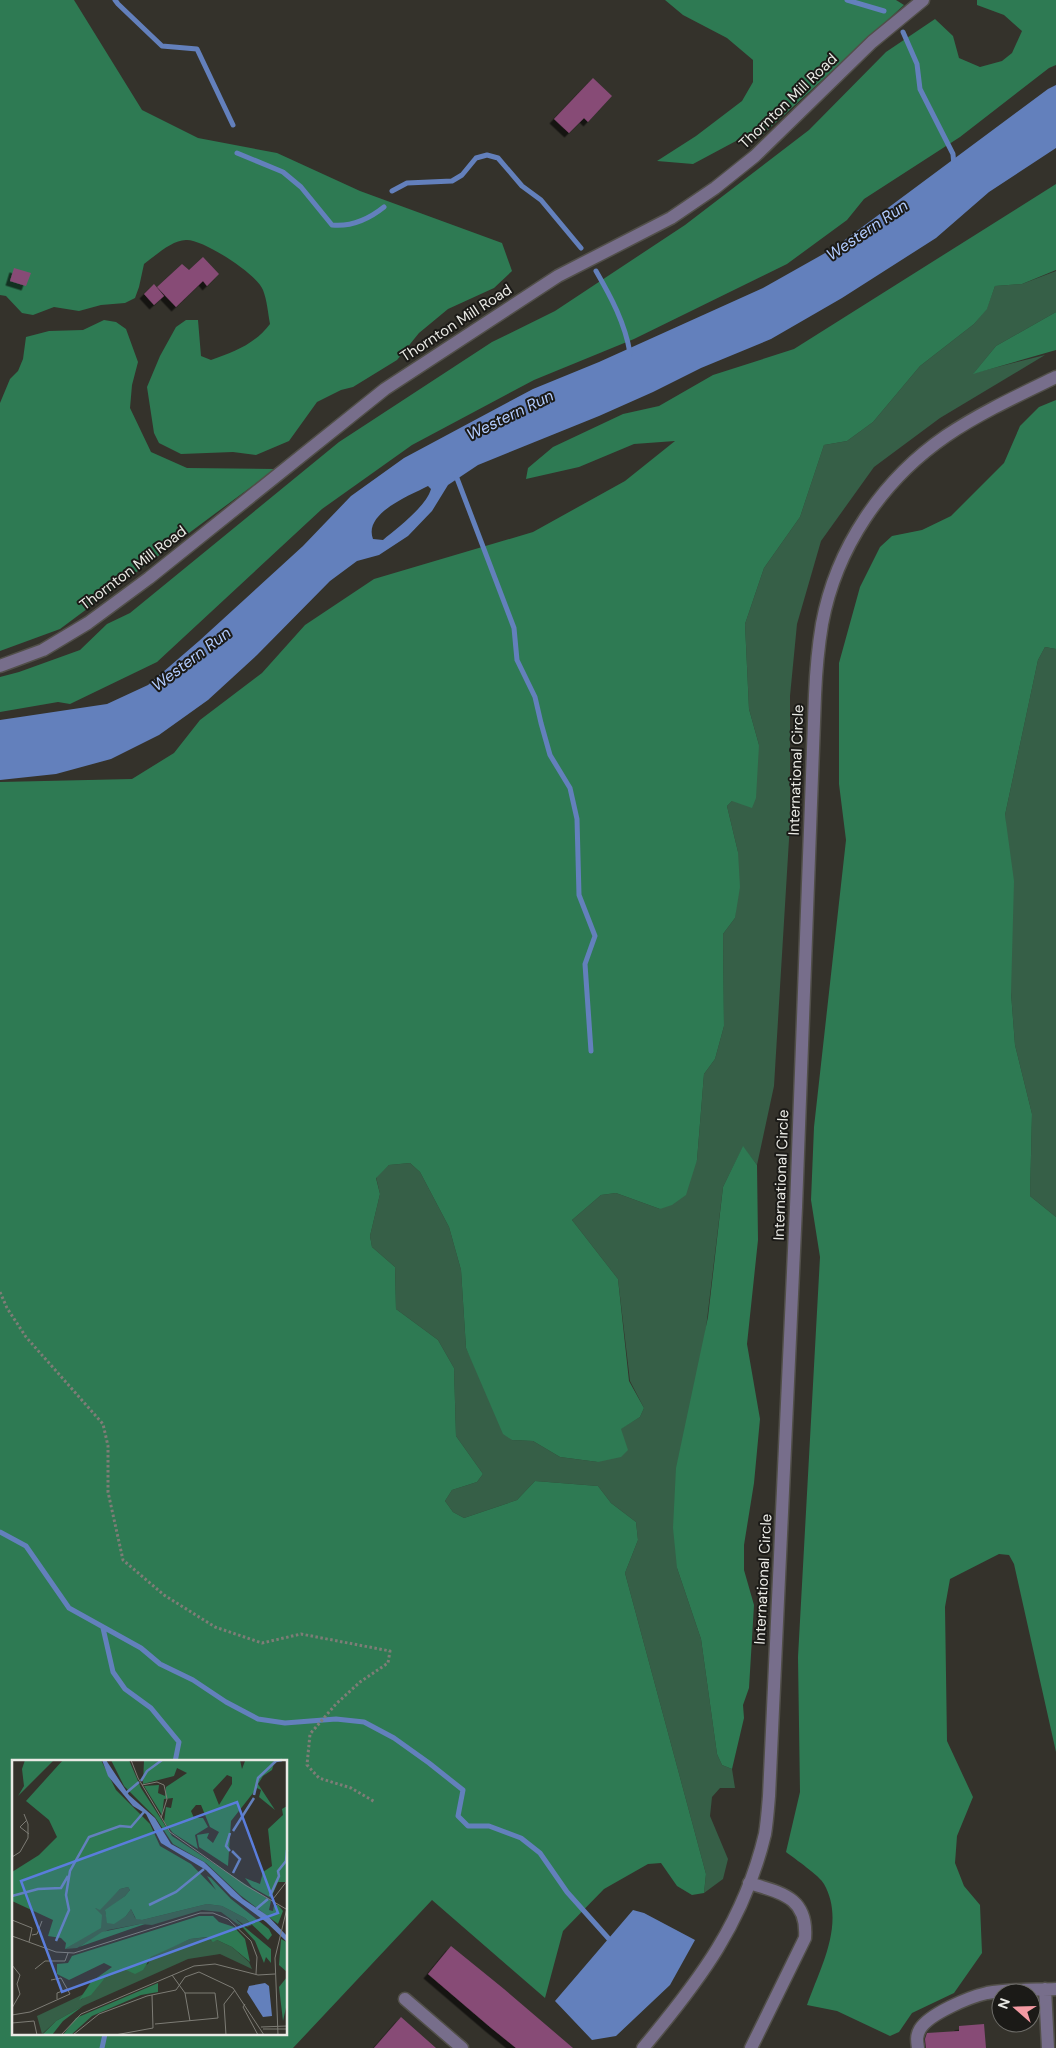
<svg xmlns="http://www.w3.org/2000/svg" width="1056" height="2048" viewBox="0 0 1056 2048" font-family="'DM Sans',sans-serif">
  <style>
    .green { fill: #365f47 }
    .forest { fill: #2e7a53; fill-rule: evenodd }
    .water { fill: #6380bc; fill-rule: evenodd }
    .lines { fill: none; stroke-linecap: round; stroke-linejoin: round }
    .stream { stroke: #6380bc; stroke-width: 5 }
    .building { fill: #874b76; filter: url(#shadow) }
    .minor-casing { stroke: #514f49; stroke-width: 15 }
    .path { stroke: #7e7d77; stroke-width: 3; stroke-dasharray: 2.5 2.5; stroke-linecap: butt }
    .minor { stroke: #776e8b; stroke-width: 12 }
    .labels { text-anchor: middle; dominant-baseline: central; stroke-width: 4; stroke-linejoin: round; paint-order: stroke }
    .street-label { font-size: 15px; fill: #eaeae5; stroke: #1b1a17 }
    .water-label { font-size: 16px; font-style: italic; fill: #b2ccff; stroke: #1b1a17 }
    .inset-river { fill: none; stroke: #6380bc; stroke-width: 2.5 }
    .inset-road { fill: none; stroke: #7d7c75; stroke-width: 1 }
    .view { fill: #5a7ddc; fill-opacity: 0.15; stroke: #5a7ddc; stroke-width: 2.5 }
    .inset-edge { fill: none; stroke: #eaeae5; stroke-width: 2.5 }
  </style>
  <defs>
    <filter id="shadow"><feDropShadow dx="-4.5" dy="4.5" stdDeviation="0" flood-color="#0009"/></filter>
  </defs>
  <rect width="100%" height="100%" fill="#34322b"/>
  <path class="green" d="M 1056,271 L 1056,312 L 996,346 L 974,373 L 1045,355 L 940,418 L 874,467 L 821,541 L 797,624 L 790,696 L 790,823 L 774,1086 L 757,1165 L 743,1147 L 723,1187 L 677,1568 L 701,1639 L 717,1754 L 722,1765 L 732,1769 L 735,1788 L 720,1788 L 712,1797 L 710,1816 L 728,1859 L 723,1879 L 704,1893 L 706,1874 L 625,1573 L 638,1540 L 636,1522 L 611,1503 L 598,1486 L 535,1481 L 517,1500 L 464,1518 L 453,1512 L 445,1501 L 452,1490 L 477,1482 L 483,1474 L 456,1436 L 454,1368 L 438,1340 L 396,1309 L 395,1267 L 372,1247 L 370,1236 L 380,1194 L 376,1177 L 389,1165 L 410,1163 L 420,1172 L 449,1227 L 461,1270 L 466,1348 L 512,1440 L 533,1441 L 560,1457 L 598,1462 L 620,1429 L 640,1417 L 644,1408 L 630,1381 L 618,1279 L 572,1220 L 601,1195 L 616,1193 L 660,1209 L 697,1160 L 704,1074 L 715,1059 L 724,1026 L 723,934 L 735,918 L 738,852 L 727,806 L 732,801 L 759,745 L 749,709 L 745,624 L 764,568 L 800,517 L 824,445 L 847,441 L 873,422 L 920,366 L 974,324 L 987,308 L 995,286 L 1022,284 Z
    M 1045,647 L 1056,649 L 1056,1217 L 1030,1196 L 1032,1114 L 1015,1045 L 1011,993 L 1005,815 L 1038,660 Z"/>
  <path class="forest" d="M 0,0 L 74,0 L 142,110 L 198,138 L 277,153 L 360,191 L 502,243 L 512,271 L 494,288 L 448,309 L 419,333 L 397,360 L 353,387 L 341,390 L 317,402 L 289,441 L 256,455 L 233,452 L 181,454 L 159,443 L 154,433 L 147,387 L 160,356 L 176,327 L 186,320 L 198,320 L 201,356 L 211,360 C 234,352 255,344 270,324 C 268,313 267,300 263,290 C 257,274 204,240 187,240 C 173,239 155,256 144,264 L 139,287 L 135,298 L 125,303 L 101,305 L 79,311 L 54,307 L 33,315 L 22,313 L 6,296 L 0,295 Z
    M 665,0 L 896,0 L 904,5 L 759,138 L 736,141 L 693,164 L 657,161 L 696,136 L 742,101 L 753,82 L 753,60 L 727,38 L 683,15 Z
    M 977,0 L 1056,0 L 1056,65 L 1049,68 L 960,137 L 864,199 L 847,220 L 787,264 L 634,339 L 534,380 L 412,445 L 322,509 L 157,662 L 70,704 L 58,702 L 0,712 L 0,677 L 19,672 L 80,650 L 107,624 L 130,613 L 339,442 L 492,342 L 555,311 L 685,225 L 809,130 L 886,52 L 935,19 L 953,36 L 959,58 L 980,67 L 1002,61 L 1012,53 L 1022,31 L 1004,15 L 977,5 Z
    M 1056,184 L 1056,270 L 1022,284 L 995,286 L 987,309 L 974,324 L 920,366 L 873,422 L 847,441 L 824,445 L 800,517 L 764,568 L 745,624 L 749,709 L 759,745 L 756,798 L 752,808 L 732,801 L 727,806 L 738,852 L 740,887 L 735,918 L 723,934 L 724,1026 L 715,1059 L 704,1074 L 697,1160 L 686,1195 L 672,1205 L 660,1209 L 616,1193 L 601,1195 L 572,1220 L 618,1279 L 629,1381 L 644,1408 L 640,1417 L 621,1429 L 628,1450 L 621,1457 L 598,1462 L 560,1457 L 533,1441 L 512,1440 L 503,1434 L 466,1348 L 461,1270 L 449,1227 L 420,1172 L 410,1163 L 389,1165 L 376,1178 L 380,1194 L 370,1236 L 372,1247 L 395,1267 L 396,1309 L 438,1340 L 454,1368 L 456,1436 L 483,1474 L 477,1482 L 452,1490 L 445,1501 L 453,1512 L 464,1518 L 517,1500 L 535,1481 L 598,1486 L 611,1503 L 636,1522 L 638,1540 L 625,1573 L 706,1874 L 704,1893 L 692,1895 L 677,1886 L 661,1863 L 648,1864 L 604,1889 L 563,1931 L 545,1998 L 432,1900 L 293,2048 L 0,2048 L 0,782 L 132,779 L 174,753 L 200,720 L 262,673 L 305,625 L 374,579 L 533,532 L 625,481 L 675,441 L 634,444 L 579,467 L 526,479 L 528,468 L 553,447 L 623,414 L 659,406 L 713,375 L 794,349 ZM 14,1762 L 286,1762 L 286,2034 L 14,2034 Z
    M 1056,312 L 1056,350 L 973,374 L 996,346 Z
    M 104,320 L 116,322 L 126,329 L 138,362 L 132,385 L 130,408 L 151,452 L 187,468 L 275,469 L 60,629 L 0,651 L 0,403 L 10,379 L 18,371 L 23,359 L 26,337 L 49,331 L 83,330 Z
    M 1056,400 L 1056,649 L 1045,647 L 1038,660 L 1005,815 L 1014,881 L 1011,993 L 1015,1045 L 1032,1114 L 1030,1196 L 1056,1217 L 1056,1752 L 1014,1564 L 1009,1555 L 999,1554 L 950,1579 L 945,1607 L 947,1741 L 973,1797 L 957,1836 L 955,1863 L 964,1886 L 980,1905 L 982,1953 L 954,1993 L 912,2013 L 899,2032 L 890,2036 L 837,2011 L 807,2005 C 820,1968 846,1923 824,1884 C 820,1876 795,1859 786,1852 L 800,1792 L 798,1657 L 820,1257 L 811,1200 L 814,1127 L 846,840 L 839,784 L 839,663 L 860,587 L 880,547 L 892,536 L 922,530 L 951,516 L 1004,463 L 1020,426 L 1039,407 Z
    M 743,1146 L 757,1165 L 758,1240 L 747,1344 L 760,1419 L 754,1483 L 744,1545 L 744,1570 L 754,1605 L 749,1688 L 743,1705 L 744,1718 L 732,1769 L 722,1765 L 717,1754 L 701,1639 L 677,1568 L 673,1528 L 676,1468 L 708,1317 L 723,1187 Z"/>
  <path class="water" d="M 1056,85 L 1056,148 L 989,192 L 936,238 L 842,298 L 771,339 L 701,368 L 653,392 L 599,416 L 478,465 L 448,485 L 432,511 L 408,536 L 379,555 L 357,561 L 330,581 L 257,655 L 208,700 L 159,735 L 111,759 L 56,774 L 0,780 L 0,720 L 107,704 L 148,685 L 199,641 L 303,546 L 351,496 L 404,458 L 533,389 L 599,362 L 763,288 L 834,248 L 1048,89 ZM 428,486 L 431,489 C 426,507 397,528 383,540 L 373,539 C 363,513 411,495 428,486 Z
    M 633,1910 L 644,1913 L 695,1940 L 670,1985 L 616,2036 L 592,2040 L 555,2001 Z"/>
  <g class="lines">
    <path class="stream" d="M 115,0 L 118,4 L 162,46 L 197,49 L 233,125
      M 847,0 L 884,11
      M 903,32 L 917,64 L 920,89 L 953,154 L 954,166
      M 237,153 L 283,172 L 301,187 L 332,225 C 352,227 369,219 384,207
      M 392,191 L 407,183 L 452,181 L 462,175 L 476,158 L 487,155 L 498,158 L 522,186 L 541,200 L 581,248
      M 596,271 C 611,297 625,323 630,353
      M 455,473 L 514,628 L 517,660 L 535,697 L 541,723 L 550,755 L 570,788 L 577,819 L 579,895 L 595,936 L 585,964 L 591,1051
      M 0,1532 L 26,1546 L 69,1608 L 141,1648 L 160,1664 L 193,1680 L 226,1702 L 258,1719 L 285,1723 L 336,1719 L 364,1722 L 394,1738 L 429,1763 L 463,1790 L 458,1816 L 468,1826 L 489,1826 L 521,1838 L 540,1853 L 567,1892 L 609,1939
      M 103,1628 L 113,1672 L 125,1689 L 151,1708 L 179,1742 L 175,1762
      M 102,2048 L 105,2034"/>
  </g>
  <path class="building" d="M 593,78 L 612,96 L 588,122 L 584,118 L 569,133 L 554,119 Z
    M 203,257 L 219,274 L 207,286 L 203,281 L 176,307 L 157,287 L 182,264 L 189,270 Z
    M 14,268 L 31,273 L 26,286 L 10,281 Z
    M 154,284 L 164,296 L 154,305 L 144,294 Z
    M 451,1946 L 504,1989 L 573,2048 L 516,2048 L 490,2027 L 428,1974 Z
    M 401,2017 L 436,2048 L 374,2048 Z
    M 984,2024 L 986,2048 L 926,2048 L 925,2039 L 927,2033 L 959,2031 L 959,2026 Z"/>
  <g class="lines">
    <g class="minor-casing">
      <path id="minor" d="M 0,666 L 43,650 L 88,623 L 149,578 L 385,389 L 558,276 L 671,218 L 715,188 L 755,156 L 872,42 L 923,0
        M 749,1883 C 781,1893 808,1897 805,1938 L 751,2048
        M 1045,1989 L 1048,2048
        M 405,1999 L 462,2048
        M 643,2048 C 700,1980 744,1922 765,1834 C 767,1822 768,1808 769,1796 L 796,1207 L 815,695 C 816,671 818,648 822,624 C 836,548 882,480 946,436 C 980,413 1019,395 1056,377
        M 918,2048 C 917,2041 916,2036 920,2029 C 929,2014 969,1997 987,1993 C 1009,1989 1034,1990 1056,1989"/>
    </g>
    <path class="path" d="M 0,1292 L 7,1308 L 26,1337 L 103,1424 L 108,1446 L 108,1492 L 123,1560 L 164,1595 L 215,1627 L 262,1643 L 301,1634 L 390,1651 L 388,1663 L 360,1682 L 336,1704 L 310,1734 L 307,1765 L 319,1778 L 351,1788 L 375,1802"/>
    <use href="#minor" class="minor"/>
  </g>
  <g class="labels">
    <g class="street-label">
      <text transform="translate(788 101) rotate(-44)">Thornton Mill Road</text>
      <text transform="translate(456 323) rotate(-33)">Thornton Mill Road</text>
      <text transform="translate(133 568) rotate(-37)">Thornton Mill Road</text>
      <text transform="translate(796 770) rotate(-88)">International Circle</text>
      <text transform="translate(781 1175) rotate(-88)">International Circle</text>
      <text transform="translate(763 1579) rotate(-87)">International Circle</text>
    </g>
    <g class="water-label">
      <text transform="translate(867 230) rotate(-34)">Western Run</text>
      <text transform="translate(510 415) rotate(-26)">Western Run</text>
      <text transform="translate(191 659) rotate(-37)">Western Run</text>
    </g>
  </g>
  <g transform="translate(12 1760)">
    <rect width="275" height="275" fill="#34322b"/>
    <path d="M 116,127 L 118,130 L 113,136 L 93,151 L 96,163 L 114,156 L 119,149 L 123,158 L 130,160 L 195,144 L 210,146 L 233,158 L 240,165 L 235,167 L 224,159 L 228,166 L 209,152 L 190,150 L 140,165 L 128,164 L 96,170 L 65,188 L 53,189 L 87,168 L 83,148 L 87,149 L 108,129 ZM 197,177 L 199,181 L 205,180 L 220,187 L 237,202 L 240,209 L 208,194 L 176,199 L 71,246 L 44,261 L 30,274 L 25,256 L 74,233 L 69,240 L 93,218 L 112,209 L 118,211 L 136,204 L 139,197 L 154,189 L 178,179 Z" fill="#365f47"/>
    <path d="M 13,0 L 42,0 L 6,36 L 12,26 L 10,9 ZM 51,0 L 89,0 L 104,30 L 138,64 L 148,86 L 179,104 L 204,130 L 195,116 L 199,118 L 219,139 L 257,169 L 260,175 L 256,180 L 233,158 L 210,146 L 195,144 L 130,160 L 124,159 L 119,149 L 114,156 L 102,164 L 95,163 L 93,150 L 113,136 L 118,130 L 116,127 L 108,129 L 88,150 L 83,148 L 90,155 L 89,168 L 53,189 L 54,183 L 49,178 L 36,176 L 41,160 L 0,141 L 0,112 L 27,95 L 45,77 L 37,60 L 14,41 ZM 99,0 L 117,0 L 129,28 L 160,76 L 259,141 L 257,150 L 261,151 L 262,145 L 266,145 L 271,151 L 266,164 L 228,135 L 194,103 L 161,84 L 143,57 L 112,26 ZM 132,0 L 228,0 L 230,9 L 233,1 L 263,0 L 260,10 L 251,16 L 246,24 L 263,50 L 247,37 L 249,30 L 245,28 L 219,61 L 216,106 L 187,87 L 185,75 L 197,73 L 195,78 L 201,83 L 207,72 L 198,67 L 189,45 L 184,45 L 179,51 L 182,58 L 191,58 L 196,67 L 183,75 L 186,89 L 161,73 L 152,62 L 154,47 L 159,48 L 161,38 L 152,39 L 150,55 L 132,26 L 147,25 L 146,33 L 153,36 L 154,27 L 175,13 L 165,8 L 162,16 L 131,24 ZM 215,15 L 220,17 L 220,24 L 207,45 L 201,30 ZM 275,46 L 275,122 L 266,122 L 259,138 L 240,127 L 233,118 L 248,124 L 251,112 L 260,106 L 256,69 L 271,55 L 270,49 ZM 187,156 L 201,156 L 207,162 L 222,167 L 233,179 L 238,202 L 220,187 L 205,180 L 201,182 L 195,177 L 178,179 L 139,197 L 131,210 L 123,214 L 112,209 L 93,218 L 79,235 L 67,240 L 79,222 L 100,207 L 92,203 L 57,220 L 45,214 L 45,204 L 56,203 L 60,196 ZM 223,159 L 259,189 L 259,203 L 254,197 L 252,203 L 243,181 ZM 128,164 L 133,164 L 67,187 L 90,172 ZM 269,179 L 275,182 L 275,212 L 267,205 ZM 275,217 L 275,243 L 271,261 L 267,227 ZM 146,223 L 146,232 L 129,235 L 80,256 L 59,275 L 51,275 L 64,258 ZM 71,246 L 51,261 L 40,275 L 30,275 L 44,261 Z" fill="#2e7a53" fill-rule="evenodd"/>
    <path d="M 90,0 L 94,0 L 117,35 L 143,58 L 159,84 L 192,102 L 231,139 L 256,156 L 275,176 L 275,182 L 254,162 L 219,136 L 194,110 L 149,83 L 134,54 L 121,46 L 96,16 ZM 253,223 L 257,226 L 260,256 L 251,257 L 235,232 L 237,226 Z" fill="#6380bc"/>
    <path class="inset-river" d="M 129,21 L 135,11 L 150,0M 114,33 L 127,22M 242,35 L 246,18 L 264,1 L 270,0M 221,71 L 242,38M 218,73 L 214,86 L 218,91M 220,91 L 228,99 L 221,113M 0,136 L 26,129 L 49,128 L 56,116M 258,136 L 267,116 L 266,111 L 274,101 L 275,90M 137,145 L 164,132 L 192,109M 244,149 L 256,139M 44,181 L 57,150 L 54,135 L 58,111 L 77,77 L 108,66 L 119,67 L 132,52"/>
    <path class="inset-road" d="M 119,0 L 126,18 L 158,72 L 233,125 L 274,149M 130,25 L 145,22 L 152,25 L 155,39 L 149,58M 15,60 L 8,67 L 17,74M 0,97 L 8,92 L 16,78 L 16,64 L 12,54M 261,139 L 275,121M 0,160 L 20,168 L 17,182M 20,175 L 25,174 L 30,161M 0,176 L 44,192 L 62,193 L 188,153 L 201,153 L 216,159 L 239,181 L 245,197 L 244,214M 0,205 L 8,215 L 5,224 L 8,234 L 0,248M 23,209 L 33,201 L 53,201 L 56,193M 160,215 L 173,233 L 178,261M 45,239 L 45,233 L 56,229M 233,244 L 231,247 L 246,275M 0,255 L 18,252 L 58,234 L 49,218 L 39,220M 0,263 L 22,261 L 25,275M 143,264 L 206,258 L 203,233 L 173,233M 249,267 L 275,266M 251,269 L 275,269M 49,275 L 69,254 L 182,206 L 203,204 L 246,215 L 263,214M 61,275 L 87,254 L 135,236 L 164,230 L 173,217 L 187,212 L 221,228 L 252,275M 103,275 L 141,268 L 140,235M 214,275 L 212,244 L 223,230M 266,275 L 263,198 L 275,148"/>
    <path class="view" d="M 225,42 L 266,153 L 50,232 L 9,121 Z"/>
    <rect width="275" height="275" class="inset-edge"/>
  </g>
  <g transform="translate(1016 2008) rotate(290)"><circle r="24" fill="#1b1a17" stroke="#6e6d69"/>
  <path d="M0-4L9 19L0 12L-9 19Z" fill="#f49aa3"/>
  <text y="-8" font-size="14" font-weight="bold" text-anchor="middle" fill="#eaeae5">N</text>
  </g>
</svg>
